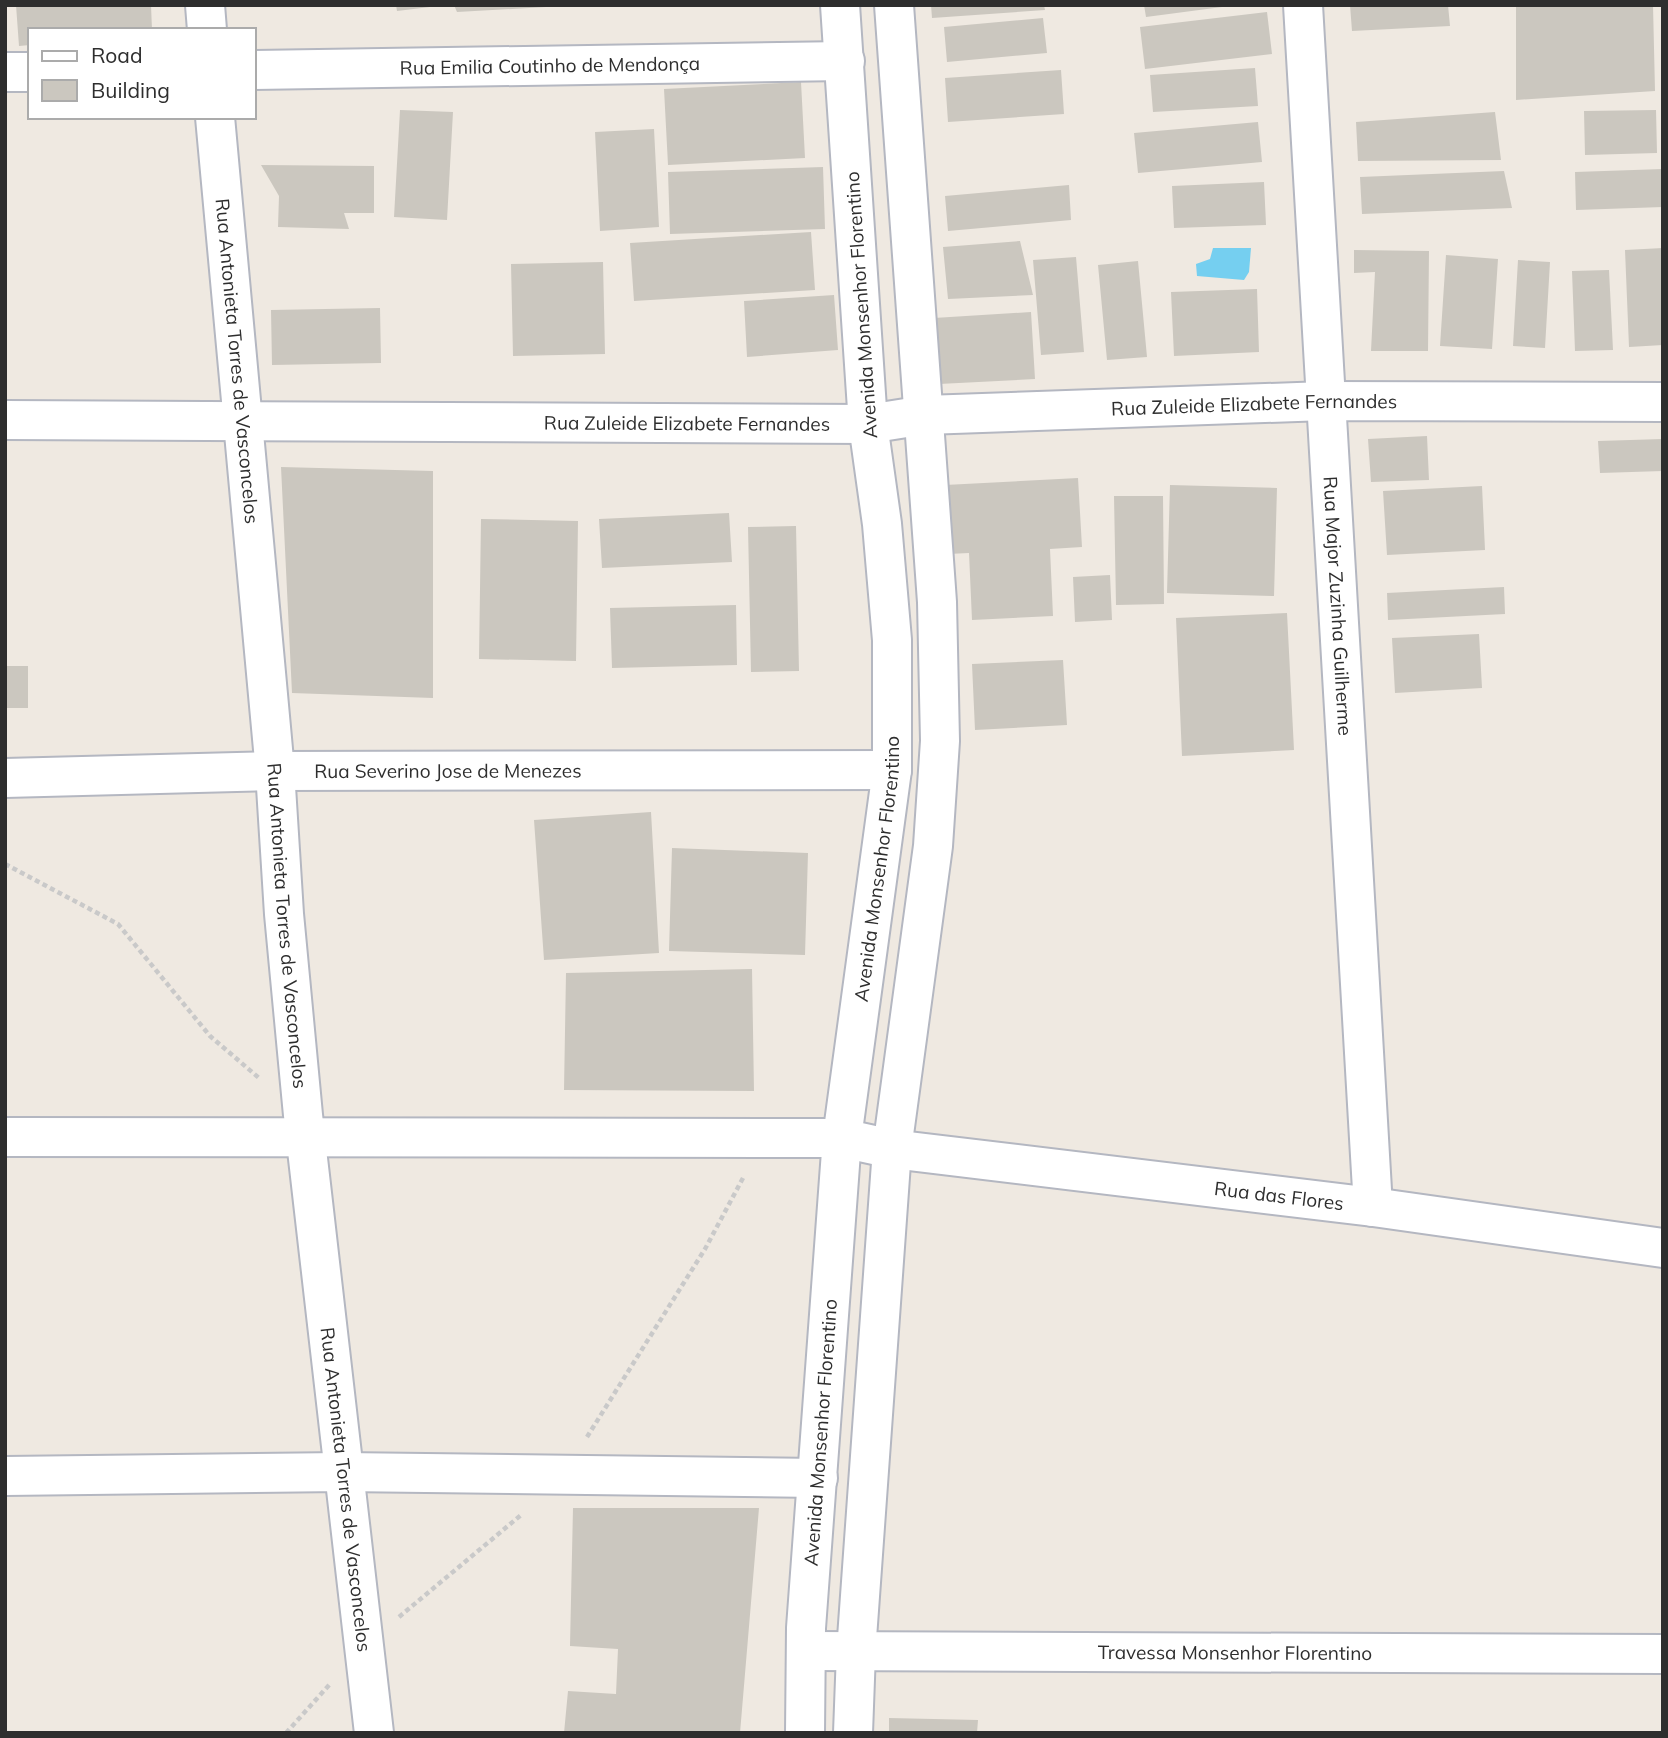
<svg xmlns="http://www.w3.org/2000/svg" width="1668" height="1738" viewBox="0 0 1668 1738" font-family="Mulish,sans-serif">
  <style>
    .water { fill: #75cff0 }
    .building { fill: #cbc7bf }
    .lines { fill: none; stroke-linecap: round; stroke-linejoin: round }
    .minor-casing { stroke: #b4b7c1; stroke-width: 42 }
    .secondary-casing { stroke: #b4b7c1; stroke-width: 42 }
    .path { stroke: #c9c9c9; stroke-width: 4.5; stroke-dasharray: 5 3.5; stroke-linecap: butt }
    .minor { stroke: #fff; stroke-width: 38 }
    .secondary { stroke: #fff; stroke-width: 38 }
    .labels { text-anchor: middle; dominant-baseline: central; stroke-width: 6; stroke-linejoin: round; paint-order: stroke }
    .street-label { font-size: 19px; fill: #2e2e2e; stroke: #fff }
  </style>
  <rect width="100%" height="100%" fill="#efe9e1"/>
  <path class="water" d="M 1213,248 L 1251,248 L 1249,272 L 1244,280 L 1197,276 L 1196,264 L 1210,259 Z"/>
  <path class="building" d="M 16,5 L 151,5 L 152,30 L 30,30 L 30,45 L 19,46 Z
    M 396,5 L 430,5 L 430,7 L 397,11 Z
    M 454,5 L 546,5 L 546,7 L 457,12 Z
    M 931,5 L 1044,5 L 1045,10 L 932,18 Z
    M 1144,5 L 1222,5 L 1222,7 L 1146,17 Z
    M 1350,5 L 1448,5 L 1450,26 L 1352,31 Z
    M 1516,5 L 1653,5 L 1655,91 L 1516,100 Z
    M 1267,12 L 1272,54 L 1145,69 L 1140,27 Z
    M 1043,18 L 1047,53 L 947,62 L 944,27 Z
    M 1255,68 L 1258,106 L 1153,112 L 1150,75 Z
    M 1061,70 L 1064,114 L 948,122 L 945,78 Z
    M 801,82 L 805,158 L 668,165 L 664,89 Z
    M 400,110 L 453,112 L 447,220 L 394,217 Z
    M 1656,110 L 1657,153 L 1585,155 L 1584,111 Z
    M 1495,112 L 1501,160 L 1358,161 L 1356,122 Z
    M 1258,122 L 1262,162 L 1138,173 L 1134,133 Z
    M 654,129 L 659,227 L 600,231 L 595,132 Z
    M 261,165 L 374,166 L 374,213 L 344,213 L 349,229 L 278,227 L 279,196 Z
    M 823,167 L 825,229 L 670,234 L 668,172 Z
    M 1663,169 L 1663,207 L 1576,210 L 1575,172 Z
    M 1504,171 L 1512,208 L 1362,214 L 1360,177 Z
    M 1264,182 L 1266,225 L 1174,228 L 1172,186 Z
    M 1069,185 L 1071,220 L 948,231 L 945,196 Z
    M 811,232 L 815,290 L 634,301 L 630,243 Z
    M 1020,241 L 1033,295 L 948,299 L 943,247 Z
    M 1663,248 L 1663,345 L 1629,347 L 1625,250 Z
    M 1354,250 L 1429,251 L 1428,351 L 1371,351 L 1375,272 L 1354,273 Z
    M 1446,255 L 1498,259 L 1492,349 L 1440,346 Z
    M 1076,257 L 1084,352 L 1041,355 L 1033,260 Z
    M 1518,260 L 1550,262 L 1545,348 L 1513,346 Z
    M 1138,261 L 1147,357 L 1107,360 L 1098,265 Z
    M 603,262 L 605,354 L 513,356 L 511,264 Z
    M 1609,270 L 1613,350 L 1575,351 L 1572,271 Z
    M 1257,289 L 1259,352 L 1174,356 L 1171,292 Z
    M 834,295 L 838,350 L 747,357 L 744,301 Z
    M 380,308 L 381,363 L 272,365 L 271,310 Z
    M 1031,312 L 1035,379 L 939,384 L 934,318 Z
    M 1427,436 L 1429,480 L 1371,482 L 1368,439 Z
    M 1663,439 L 1663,471 L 1600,473 L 1598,441 Z
    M 281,467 L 433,471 L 433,698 L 292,693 Z
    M 1078,478 L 1082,547 L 1050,549 L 1053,616 L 972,620 L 969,553 L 948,554 L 945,485 Z
    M 1170,485 L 1277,488 L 1274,596 L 1167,593 Z
    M 1482,486 L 1485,550 L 1387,555 L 1383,491 Z
    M 1114,496 L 1163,496 L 1164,604 L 1116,605 Z
    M 729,513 L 732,562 L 602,568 L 599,519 Z
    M 481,519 L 578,521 L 576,661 L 479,659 Z
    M 796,526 L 799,671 L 751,672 L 748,527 Z
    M 1110,575 L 1112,620 L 1075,622 L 1073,577 Z
    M 1504,587 L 1505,614 L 1388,620 L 1387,593 Z
    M 736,605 L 737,665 L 612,668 L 610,608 Z
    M 1287,613 L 1294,750 L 1182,756 L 1176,618 Z
    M 1479,634 L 1482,688 L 1395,693 L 1392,638 Z
    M 1063,660 L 1067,725 L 975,730 L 972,664 Z
    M 5,666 L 28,666 L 28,708 L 5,708 Z
    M 651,812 L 659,953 L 544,960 L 534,820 Z
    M 672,848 L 808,853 L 805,955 L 669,951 Z
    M 752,969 L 754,1091 L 564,1090 L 566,973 Z
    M 573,1508 L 759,1508 L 740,1733 L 564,1733 L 568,1691 L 616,1694 L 618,1649 L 570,1646 Z
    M 889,1718 L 978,1720 L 977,1733 L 889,1733 Z"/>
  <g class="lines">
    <g class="minor-casing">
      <g id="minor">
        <path d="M 205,5 L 207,30"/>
        <path id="s1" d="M 1303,5 L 1373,1207"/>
        <path id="s2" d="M 254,70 L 845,61"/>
        <path d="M 5,72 L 30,72"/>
        <path id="s3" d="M 215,117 L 275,771 L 284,914 L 303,1115 L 374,1733"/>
        <path id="s4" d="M 5,420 L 868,424 L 925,415 L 1325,401 L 1663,402"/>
        <path id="s5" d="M 5,778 L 275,771 L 892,770"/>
        <path id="s6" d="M 5,1137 L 842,1138 L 892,1149 L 1373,1207 L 1663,1248"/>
        <path d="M 5,1476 L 342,1472 L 818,1478"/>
        <path id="s7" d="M 806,1651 L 1663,1654"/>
      </g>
    </g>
    <g class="secondary-casing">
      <g id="secondary">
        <path id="s8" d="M 805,1733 L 806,1628 L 842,1138 L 892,770 L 892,640 L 882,524 L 868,424 L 840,5"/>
        <path d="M 853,1733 L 856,1652 L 892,1149 L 933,846 L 940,741 L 937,602 L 894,5"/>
      </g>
    </g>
    <path class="path" d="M 5,864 L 118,924 L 210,1036 L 259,1078
      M 587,1437 L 705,1249 L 743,1178
      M 399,1617 L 521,1515
      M 286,1733 L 330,1684"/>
    <use href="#minor" class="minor"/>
    <use href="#secondary" class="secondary"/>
  </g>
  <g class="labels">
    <g class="street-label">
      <text stroke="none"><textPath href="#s2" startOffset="296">Rua Emilia Coutinho de Mendonça</textPath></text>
      <text transform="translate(861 305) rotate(-94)">Avenida Monsenhor Florentino</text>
      <text stroke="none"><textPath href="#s3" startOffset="245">Rua Antonieta Torres de Vasconcelos</textPath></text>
      <text stroke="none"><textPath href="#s4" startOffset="1250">Rua Zuleide Elizabete Fernandes</textPath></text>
      <text stroke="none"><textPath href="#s4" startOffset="682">Rua Zuleide Elizabete Fernandes</textPath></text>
      <text stroke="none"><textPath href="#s1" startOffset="602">Rua Major Zuzinha Guilherme</textPath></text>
      <text stroke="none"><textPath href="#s5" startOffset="443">Rua Severino Jose de Menezes</textPath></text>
      <text stroke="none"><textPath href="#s8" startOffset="868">Avenida Monsenhor Florentino</textPath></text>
      <text stroke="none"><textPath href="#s3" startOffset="812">Rua Antonieta Torres de Vasconcelos</textPath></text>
      <text stroke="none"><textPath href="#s6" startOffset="1278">Rua das Flores</textPath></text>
      <text stroke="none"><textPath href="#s8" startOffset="301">Avenida Monsenhor Florentino</textPath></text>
      <text stroke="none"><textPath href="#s3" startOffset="1379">Rua Antonieta Torres de Vasconcelos</textPath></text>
      <text stroke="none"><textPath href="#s7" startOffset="429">Travessa Monsenhor Florentino</textPath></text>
    </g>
  </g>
  <rect width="1668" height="1738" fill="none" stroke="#2e2e2e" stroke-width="14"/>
  <rect x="28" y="28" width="228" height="91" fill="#ffffff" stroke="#ababab" stroke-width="2"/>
  <rect x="42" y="51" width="35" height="10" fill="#ffffff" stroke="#ababab" stroke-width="2"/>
  <text x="91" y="63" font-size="21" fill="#2e2e2e">Road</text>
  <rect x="42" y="80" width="35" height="21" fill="#cbc7bf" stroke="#ababab" stroke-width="2"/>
  <text x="91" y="98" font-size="21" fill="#2e2e2e">Building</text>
</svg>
